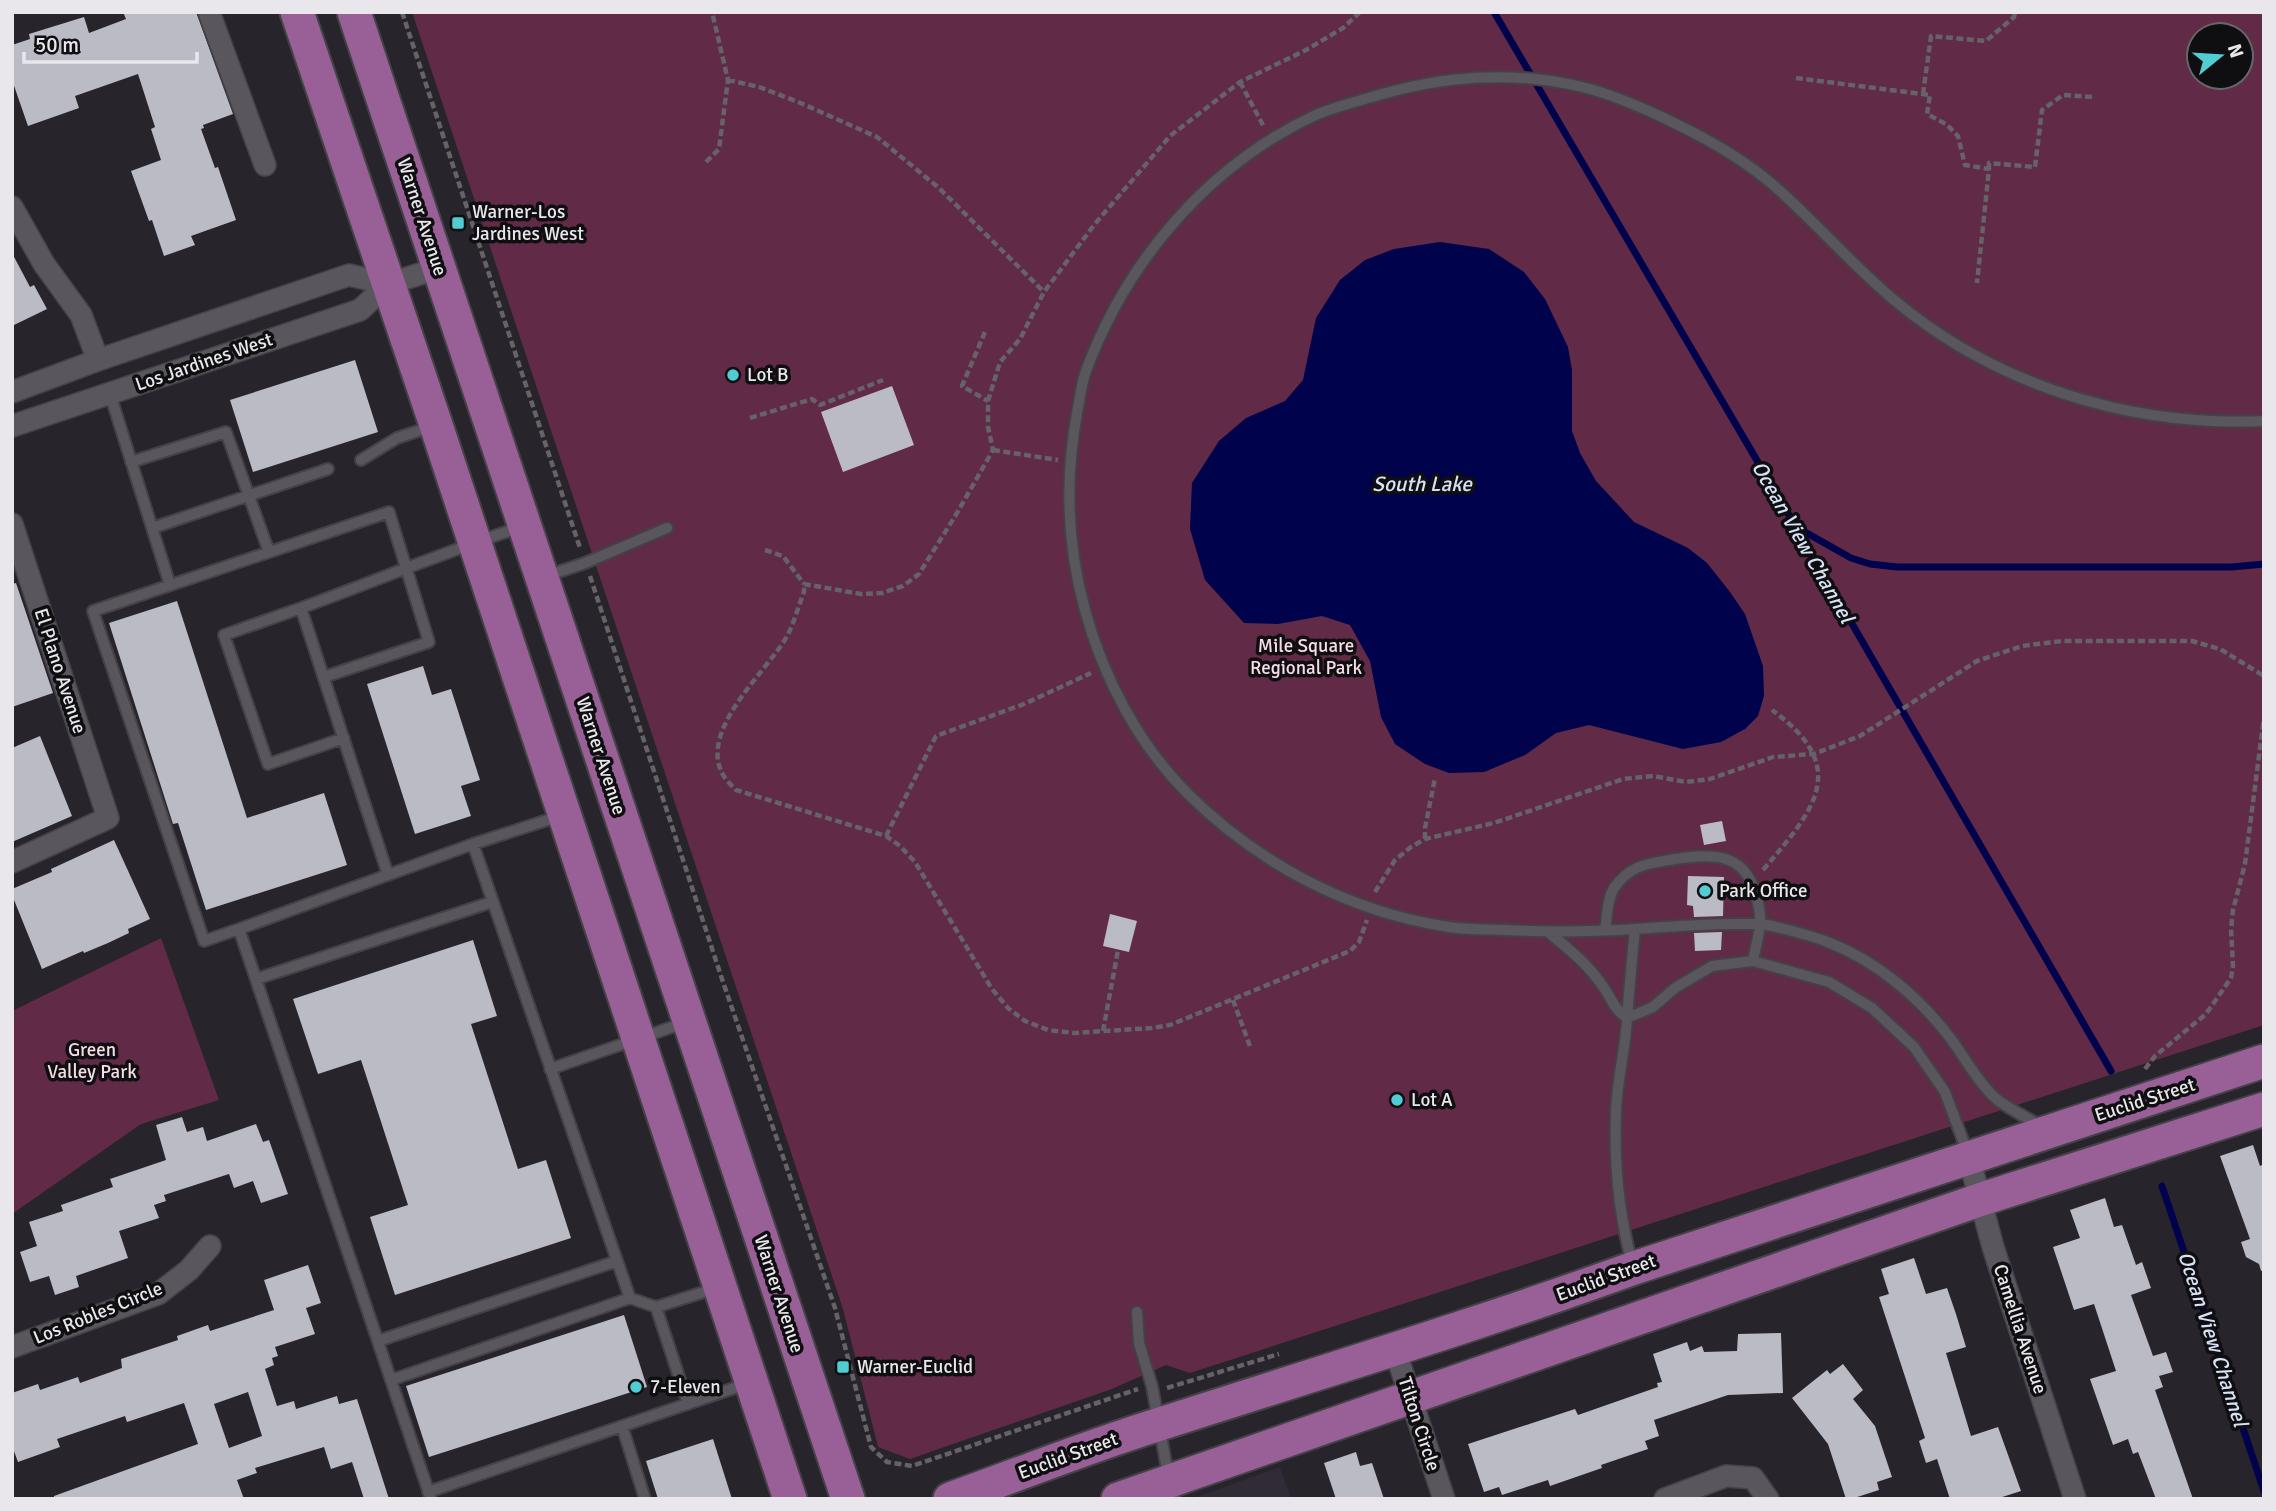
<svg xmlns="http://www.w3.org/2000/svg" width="2276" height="1511" viewBox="0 0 2276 1511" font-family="Signika,sans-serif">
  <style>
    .built { fill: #312b37 }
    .green { fill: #612a46; fill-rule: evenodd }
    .water { fill: #00024c }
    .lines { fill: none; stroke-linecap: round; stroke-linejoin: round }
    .stream { stroke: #00024c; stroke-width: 7 }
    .building { fill: #bbbbc5; fill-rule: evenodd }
    .service-casing { stroke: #444147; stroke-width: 14 }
    .minor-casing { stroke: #444147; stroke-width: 24 }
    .primary-casing { stroke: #444147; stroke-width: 37 }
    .path { stroke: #656268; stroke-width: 4.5; stroke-dasharray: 7 3.5; stroke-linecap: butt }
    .service { stroke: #59565d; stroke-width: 10 }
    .minor { stroke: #59565d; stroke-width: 21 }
    .primary { stroke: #986097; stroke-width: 33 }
    .poi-dot { fill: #51ccd2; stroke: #0f0e11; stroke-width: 2.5 }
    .labels { text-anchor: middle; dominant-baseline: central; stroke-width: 7; stroke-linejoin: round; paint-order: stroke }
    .poi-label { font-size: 19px; fill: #e9e7ec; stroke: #0f0e11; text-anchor: start }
    .street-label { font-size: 19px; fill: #e9e7ec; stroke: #0f0e11 }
    .park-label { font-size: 19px; fill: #f6dce7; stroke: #0f0e11 }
    .water-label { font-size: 21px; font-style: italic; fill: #d7e2f7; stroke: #0f0e11 }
  </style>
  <rect width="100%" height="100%" fill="#27242b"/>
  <path class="built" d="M 1280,1467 L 1291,1499 L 1191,1499 Z"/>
  <path class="green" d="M 412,12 L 2264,12 L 2264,1025 L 1190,1373 L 1166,1365 L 1112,1389 L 910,1459 L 878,1447 L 843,1309 ZM 2199,35 L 2241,35 L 2241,77 L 2199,77 Z
    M 161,938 L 219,1100 L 141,1124 L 12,1214 L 12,1011 Z"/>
  <path class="water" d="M 1440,242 L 1489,249 L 1524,272 L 1545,299 L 1568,347 L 1572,370 L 1572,431 L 1580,453 L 1596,481 L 1634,522 L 1688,548 L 1707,563 L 1730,592 L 1745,614 L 1763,666 L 1764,696 L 1758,716 L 1745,729 L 1721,742 L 1683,749 L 1589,725 L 1556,733 L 1525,755 L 1484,772 L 1449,773 L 1425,764 L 1395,744 L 1381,717 L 1370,661 L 1350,625 L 1322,616 L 1278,624 L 1244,623 L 1205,580 L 1190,529 L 1192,483 L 1219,441 L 1246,418 L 1285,401 L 1303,380 L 1316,318 L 1340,280 L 1365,260 L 1394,249 Z"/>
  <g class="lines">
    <path class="stream" d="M 1494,12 L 1796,527 L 2111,1071
      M 1796,527 L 1851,558 L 1870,564 L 1897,567 L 2232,567 L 2264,564
      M 2162,1186 L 2264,1491"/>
  </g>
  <path class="building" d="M 123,12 L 196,12 L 233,114 L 203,125 L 204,128 L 201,129 L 215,168 L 218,167 L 236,220 L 191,236 L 195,245 L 164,256 L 152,220 L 149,221 L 131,171 L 161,160 L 151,129 L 155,127 L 138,74 L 75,96 L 79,108 L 28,126 L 12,80 L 12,45 L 30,39 L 29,34 L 84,17 L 89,33 L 126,19 Z
    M 12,253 L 30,287 L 34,285 L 47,309 L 12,326 Z
    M 355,360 L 378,432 L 253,472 L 230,400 Z
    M 892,386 L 914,445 L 843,472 L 821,412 Z
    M 16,583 L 53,693 L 12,707 L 12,584 Z
    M 177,601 L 247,818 L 324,793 L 347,865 L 206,910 L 178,823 L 173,824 L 109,623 Z
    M 423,666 L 432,695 L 451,689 L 480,780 L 461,786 L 471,816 L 415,834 L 367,684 Z
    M 40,736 L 72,816 L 12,842 L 12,748 Z
    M 1722,821 L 1726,841 L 1704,845 L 1700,825 Z
    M 114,840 L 150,919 L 128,929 L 129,933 L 108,943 L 84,953 L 83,951 L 42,969 L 12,895 L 12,889 L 52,872 L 51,869 Z
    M 1688,876 L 1724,877 L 1723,916 L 1694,917 L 1693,906 L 1687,905 Z
    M 1110,914 L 1137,921 L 1129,952 L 1103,946 Z
    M 1722,932 L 1721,950 L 1695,951 L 1694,933 Z
    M 473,940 L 497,1016 L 471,1024 L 518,1169 L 546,1160 L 571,1238 L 395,1295 L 370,1217 L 408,1205 L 361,1060 L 318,1074 L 293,999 Z
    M 182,1117 L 187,1132 L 203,1127 L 207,1141 L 256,1124 L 263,1142 L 269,1140 L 288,1194 L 261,1203 L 253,1181 L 234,1188 L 229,1174 L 164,1195 L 166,1201 L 154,1205 L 159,1218 L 119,1231 L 128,1258 L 76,1276 L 79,1287 L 55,1295 L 49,1276 L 30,1282 L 20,1252 L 37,1246 L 29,1222 L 63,1211 L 61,1205 L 113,1187 L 110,1179 L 166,1160 L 156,1125 Z
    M 2253,1145 L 2260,1166 L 2264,1164 L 2264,1270 L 2261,1271 L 2259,1264 L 2246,1257 L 2241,1242 L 2250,1239 L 2220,1156 Z
    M 2105,1198 L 2114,1227 L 2122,1225 L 2136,1265 L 2142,1262 L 2151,1288 L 2131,1295 L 2153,1356 L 2166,1352 L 2173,1372 L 2159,1376 L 2163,1387 L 2155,1390 L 2193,1499 L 2156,1499 L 2138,1452 L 2133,1454 L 2128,1439 L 2113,1445 L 2090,1379 L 2116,1371 L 2094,1304 L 2074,1310 L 2053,1247 L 2080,1238 L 2070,1210 Z
    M 1914,1258 L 1926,1294 L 1947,1288 L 1956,1314 L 1966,1347 L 1946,1353 L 1971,1436 L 1998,1427 L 2021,1491 L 1996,1499 L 1950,1499 L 1937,1459 L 1926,1463 L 1919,1441 L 1925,1438 L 1879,1297 L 1889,1294 L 1881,1269 Z
    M 308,1265 L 321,1303 L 306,1308 L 315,1334 L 275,1347 L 278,1356 L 272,1358 L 274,1365 L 265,1369 L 277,1406 L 294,1401 L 296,1409 L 337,1396 L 339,1404 L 357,1399 L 389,1499 L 364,1499 L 352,1462 L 331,1469 L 324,1447 L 255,1468 L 257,1473 L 237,1480 L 244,1499 L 54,1499 L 54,1496 L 198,1444 L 184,1403 L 127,1422 L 125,1416 L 57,1439 L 60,1447 L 18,1462 L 12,1446 L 12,1393 L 38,1384 L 40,1390 L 78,1377 L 80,1383 L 122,1368 L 121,1359 L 178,1340 L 177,1336 L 208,1325 L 210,1331 L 274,1310 L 264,1280 ZM 248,1392 L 262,1436 L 229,1448 L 214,1404 Z
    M 624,1315 L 647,1387 L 429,1457 L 406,1386 Z
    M 1781,1333 L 1783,1393 L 1728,1395 L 1654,1420 L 1659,1436 L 1645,1441 L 1648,1449 L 1601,1465 L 1602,1468 L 1550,1486 L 1548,1480 L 1502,1495 L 1499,1487 L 1484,1492 L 1468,1444 L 1575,1409 L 1578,1415 L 1658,1387 L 1657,1383 L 1662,1382 L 1653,1354 L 1687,1342 L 1690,1351 L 1702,1346 L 1704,1352 L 1737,1351 L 1738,1334 Z
    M 1843,1364 L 1863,1390 L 1853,1399 L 1875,1426 L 1892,1477 L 1877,1482 L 1879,1490 L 1851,1499 L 1846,1499 L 1828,1444 L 1792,1398 L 1827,1370 L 1830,1374 Z
    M 713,1439 L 732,1499 L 658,1499 L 646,1461 Z
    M 1356,1452 L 1360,1466 L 1372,1463 L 1384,1499 L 1336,1499 L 1324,1463 Z"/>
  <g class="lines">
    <g class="service-casing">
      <path id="service" d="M 110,394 L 170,585
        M 361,460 L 397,438 L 433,426
        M 131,462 L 226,432 L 269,552
        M 152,528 L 328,469
        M 546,576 L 585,563 L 667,528
        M 301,608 L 224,635 L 268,764 L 344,738
        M 473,844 L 630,1298
        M 388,875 L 301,608 C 375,581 447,551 521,527
        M 239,929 L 204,941 L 93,611 L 389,512 L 429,642 L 324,677
        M 1605,930 C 1607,918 1607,899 1614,888 C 1631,864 1648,864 1675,859 C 1709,854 1743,851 1755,892 C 1758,902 1761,912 1760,924 C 1759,936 1755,949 1753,961
        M 1548,932 C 1568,948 1590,966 1604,988 C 1613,1001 1613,1008 1627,1018 L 1653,1007 L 1675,988 L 1712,966 L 1753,961 L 1829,982 L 1872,1008 L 1914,1047 L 1945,1092 L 1968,1154
        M 256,979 L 492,902
        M 550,1069 L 687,1022
        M 2041,1126 C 2026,1117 2006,1108 1993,1096 C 1976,1079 1965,1058 1951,1039 C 1920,998 1878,962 1830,943 C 1813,936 1779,927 1761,924 C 1758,924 1736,924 1733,924 C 1695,924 1657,928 1619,930 C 1581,932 1544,932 1506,930 C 1487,929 1468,930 1449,927 C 1349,912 1259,864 1188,794 C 1138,744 1103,677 1085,610 C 1067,545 1065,478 1077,413 C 1080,399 1081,384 1086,371 C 1127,260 1209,164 1318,114 C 1335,107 1354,102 1372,97 C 1442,76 1510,70 1582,87 C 1605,92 1628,102 1649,111 C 1692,131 1734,152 1771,183 C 1814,220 1851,264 1894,300 C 1997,386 2131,427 2264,421
        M 1633,1266 C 1619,1217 1614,1163 1616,1111 C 1617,1081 1625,1051 1627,1020 C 1629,990 1632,959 1635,929
        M 656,1307 L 688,1404
        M 1137,1312 L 1139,1343 L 1152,1386 L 1169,1480 L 1175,1499
        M 378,1341 L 617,1261
        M 391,1380 L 630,1298 L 656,1307 L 717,1288
        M 622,1426 L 645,1499
        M 428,1492 L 749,1383
        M 431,1499 L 239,929 L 473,844 L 560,816"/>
    </g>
    <g class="minor-casing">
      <path id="minor" d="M 209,12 L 265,165
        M 12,207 L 44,264 L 81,315 L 98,360
        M 12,392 L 98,360 L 349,275 L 388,284
        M 12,426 L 360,310 L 388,284 L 439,268
        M 12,524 L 108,818 L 12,862
        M 1969,1158 L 1993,1247 L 2075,1499
        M 12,1347 L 158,1294 L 189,1270 L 210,1246
        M 1395,1350 L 1444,1499
        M 1665,1499 L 1726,1476 L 1753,1478 L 1768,1499"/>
    </g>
    <g class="primary-casing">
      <path id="primary" d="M 297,12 L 436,425 L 790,1499
        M 354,12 L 848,1499
        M 950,1499 C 1020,1474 1089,1446 1160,1424 C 1318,1373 1477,1325 1634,1268 L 2264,1061
        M 1118,1499 L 1982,1199 L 2264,1109"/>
    </g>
    <path class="path" d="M 402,12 L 580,548
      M 1360,12 L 1343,28 L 1306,50 L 1240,82 L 1170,136 L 1094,225 L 1044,292 L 1020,339 L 1000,362 L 988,401 L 988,427 L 993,450 L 957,513 L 919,574 L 903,586 L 882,593 L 861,594 L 804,584 L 804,592 C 798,607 794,624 786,638 C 765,673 700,729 722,773 C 725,779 731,785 736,790 L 886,836 L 900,846 L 915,862 L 992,989 L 1008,1008 L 1025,1021 L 1048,1030 L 1074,1033 L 1152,1028 L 1170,1025 L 1350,951 L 1359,942 L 1367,920
      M 1796,78 L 1930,95 L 1927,114 L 1946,124 L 1958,136 L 1965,165 L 1989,169 L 1977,283
      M 728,80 L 759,87 L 796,101 L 877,137 L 939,188 L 1044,292
      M 1240,82 L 1264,127
      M 1923,94 L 1931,36 L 1986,41 L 2014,17 L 2015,12
      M 706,162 L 719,149 L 728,80 L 712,12
      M 1989,169 L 1989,163 L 2035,167 L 2042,110 L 2063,95 L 2094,97
      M 985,332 L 962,386 L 988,401
      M 750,418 L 812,399 L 820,405 L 883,380
      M 993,450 L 1058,460
      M 765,550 L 783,556 L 804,584
      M 590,576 L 722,979 L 835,1308 L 871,1447 L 887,1462 L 912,1466 L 1138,1389
      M 886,836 L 936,736 L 1024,704 L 1091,673
      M 1425,839 L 1425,828 L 1435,778
      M 1763,870 C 1814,810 1852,768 1772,710
      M 1375,892 L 1395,860 L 1411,847 L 1425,839 L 1494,823 L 1623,779 L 1653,776 L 1686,782 L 1710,779 L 1773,757 L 1814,754 L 1860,736 L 1977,661 L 2022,646 L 2062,641 L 2192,641 L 2220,649 L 2264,676
      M 1233,1000 L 1251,1049
      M 1103,1031 L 1118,950
      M 2145,1069 L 2155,1056 L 2206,1014 L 2231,978 L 2233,965 L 2231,929 L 2233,910 L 2245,864 L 2264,717
      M 1167,1388 L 1279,1354"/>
    <use href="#service" class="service"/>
    <use href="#minor" class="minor"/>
    <use href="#primary" class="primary"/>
  </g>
  <g class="poi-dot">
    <rect x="451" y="216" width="14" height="14" rx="3.5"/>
    <circle cx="733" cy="375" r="7"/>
    <circle cx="1705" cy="891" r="7"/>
    <circle cx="1397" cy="1100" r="7"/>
    <rect x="836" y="1360" width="14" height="14" rx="3.5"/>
    <circle cx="636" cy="1387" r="7"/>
  </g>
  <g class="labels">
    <g class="poi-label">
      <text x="472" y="212">Warner-Los<tspan x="472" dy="22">Jardines West</tspan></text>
      <text x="747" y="375">Lot B</text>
      <text x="1719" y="891">Park Office</text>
      <text x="1411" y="1100">Lot A</text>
      <text x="857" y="1367">Warner-Euclid</text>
      <text x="650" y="1387">7-Eleven</text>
    </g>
    <g class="street-label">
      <text transform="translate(422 217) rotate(72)">Warner Avenue</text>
      <text transform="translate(204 362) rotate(-19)">Los Jardines West</text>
      <text transform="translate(60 671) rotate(72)">El Plano Avenue</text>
      <text transform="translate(601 756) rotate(72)">Warner Avenue</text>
      <text transform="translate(2145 1100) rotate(-18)">Euclid Street</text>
      <text transform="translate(1606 1278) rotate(-20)">Euclid Street</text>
      <text transform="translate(779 1294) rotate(72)">Warner Avenue</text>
      <text transform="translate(98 1313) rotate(-22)">Los Robles Circle</text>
      <text transform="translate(2020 1329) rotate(72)">Camellia Avenue</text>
      <text transform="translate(1419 1424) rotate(72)">Tilton Circle</text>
      <text transform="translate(1068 1456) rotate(-20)">Euclid Street</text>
    </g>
    <g class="park-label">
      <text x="1306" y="646">Mile Square<tspan x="1306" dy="22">Regional Park</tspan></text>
      <text x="92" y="1050">Green<tspan x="92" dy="22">Valley Park</tspan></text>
    </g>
    <g class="water-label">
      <text x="1422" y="484">South Lake</text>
      <text transform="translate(1803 542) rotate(60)">Ocean View Channel</text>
      <text transform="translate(2213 1339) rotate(72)">Ocean View Channel</text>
    </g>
  </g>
  <rect width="2276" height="1511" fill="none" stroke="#e9e7ec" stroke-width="28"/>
  <g transform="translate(2220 56) rotate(72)"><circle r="33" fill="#0f0e11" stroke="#666569" stroke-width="2"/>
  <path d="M0-5L12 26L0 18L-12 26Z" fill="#51ccd2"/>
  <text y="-10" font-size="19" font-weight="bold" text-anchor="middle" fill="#e9e7ec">N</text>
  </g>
  <path d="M24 52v10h173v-10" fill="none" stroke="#e9e7ec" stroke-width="3.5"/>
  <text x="35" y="52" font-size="21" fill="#e9e7ec" stroke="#0f0e11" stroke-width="5" paint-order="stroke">50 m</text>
</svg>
